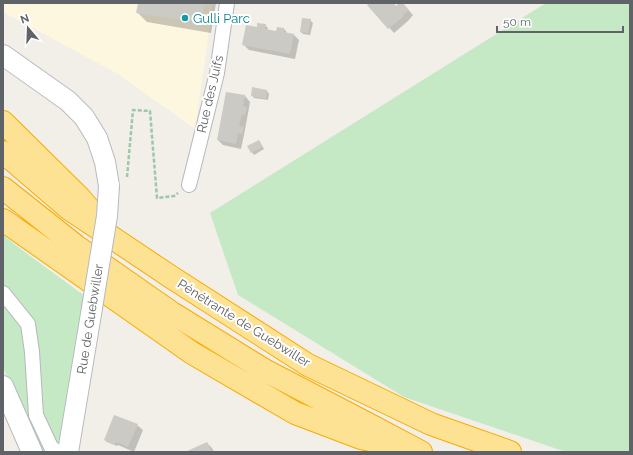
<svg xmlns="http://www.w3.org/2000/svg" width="633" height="455" viewBox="0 0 633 455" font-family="Raleway,sans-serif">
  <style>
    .commercial { fill: #fef7e0 }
    .green { fill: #c5e8c5 }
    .shadow { fill: #0003 }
    .building { fill: #cccac5 }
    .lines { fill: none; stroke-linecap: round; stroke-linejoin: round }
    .street-casing { stroke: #b5b8bc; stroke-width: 16 }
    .secondary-casing { stroke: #b6babf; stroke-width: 22 }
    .highway-casing { stroke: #f9ab00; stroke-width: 24 }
    .path { stroke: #9cc7a9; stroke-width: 2.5; stroke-dasharray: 4 2; stroke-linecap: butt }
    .street { stroke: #fff; stroke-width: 14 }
    .secondary { stroke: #fff; stroke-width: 20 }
    .highway { stroke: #fde293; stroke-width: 22 }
    .secondary-bridge-casing { stroke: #b6babf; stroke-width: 22; stroke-linecap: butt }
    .secondary-bridge { stroke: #fff; stroke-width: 20 }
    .culture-dot { fill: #0f9aa8; stroke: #fff; stroke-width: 1.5 }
    .labels { text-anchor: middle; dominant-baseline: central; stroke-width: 4; stroke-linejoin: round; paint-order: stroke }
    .culture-label { font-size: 13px; fill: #0d838f; stroke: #fff; text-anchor: start }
    .street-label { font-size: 13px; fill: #5f6368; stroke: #fff }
  </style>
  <rect width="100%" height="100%" fill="#f1efe8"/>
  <path class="commercial" d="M 3,3 L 213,3 L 195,129 L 118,74 L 3,12 Z"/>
  <path class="green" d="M 546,3 L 630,3 L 630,452 L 566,452 L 404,397 L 238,295 L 210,213 Z
    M 3,235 L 26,253 L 86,297 L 60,452 L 39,452 L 30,434 L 3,367 Z"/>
  <path class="shadow" d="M 139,3 L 216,3 L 211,33 L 147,22 L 137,12 Z
    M 371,3 L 393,3 L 396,7 L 400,3 L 402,3 L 413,15 L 408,21 L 394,33 L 369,5 Z
    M 310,20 L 313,23 L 310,35 L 303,34 L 301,32 Z
    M 265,25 L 268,28 L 267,30 L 279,32 L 284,29 L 286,31 L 286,33 L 294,35 L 299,40 L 295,59 L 249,50 L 244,45 L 260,29 Z
    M 267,91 L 269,94 L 268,100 L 254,98 L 252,95 Z
    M 245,96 L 250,102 L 245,130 L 241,149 L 223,145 L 218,140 Z
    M 259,141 L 264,149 L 254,155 L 252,152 Z
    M 137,425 L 143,430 L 134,452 L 118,445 L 117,446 L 107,442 L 105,440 Z
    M 207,443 L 212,448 L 214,452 L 187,452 Z"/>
  <path class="building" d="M 138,3 L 205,3 L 201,23 L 136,13 Z
    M 369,3 L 394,3 L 396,6 L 399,3 L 403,3 L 409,10 L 403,15 L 404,16 L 388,29 L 367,5 Z
    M 302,18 L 311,19 L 308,33 L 300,32 Z
    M 257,23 L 266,24 L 265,29 L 276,31 L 277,27 L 284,28 L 284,32 L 294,34 L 290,54 L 242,45 L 246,25 L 257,27 Z
    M 252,87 L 267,90 L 266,99 L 251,96 Z
    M 226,92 L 245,95 L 243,106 L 247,107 L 245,115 L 242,114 L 239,126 L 244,127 L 242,134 L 238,133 L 236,144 L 217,140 Z
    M 259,140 L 263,147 L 251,153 L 247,146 Z
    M 114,415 L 138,424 L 128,447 L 116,442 L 115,445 L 104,440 Z
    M 207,442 L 212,452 L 185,452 Z"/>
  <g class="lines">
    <g class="street-casing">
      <path id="street" d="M 189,185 L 217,73 L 227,3
        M 3,293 L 28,324 L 32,352 L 36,415 L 51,447 L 57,452"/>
    </g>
    <g class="secondary-casing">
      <path id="secondary" d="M 3,55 L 68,101 L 84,117 L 97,138 L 105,162 L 109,186
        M 3,386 L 32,452
        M 68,452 L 92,308"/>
    </g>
    <g class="highway-casing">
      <path id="highway" d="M 3,122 L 79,197 L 97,218
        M 3,152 L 68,208 L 171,277 L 308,365 L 431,424 L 510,452
        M 3,188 L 76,246 L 172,313 L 266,371 L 366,423 L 421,452
        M 3,220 L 192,353 L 295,413 L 361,438 L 394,445"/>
    </g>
    <path class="path" d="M 127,177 L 133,110 L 150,111 L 157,198 L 174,196 L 178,193"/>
    <use href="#street" class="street"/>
    <use href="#secondary" class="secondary"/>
    <use href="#highway" class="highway"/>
    <g class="secondary-bridge-casing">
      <path id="secondary-bridge" d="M 92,308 L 107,216 L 109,186"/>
    </g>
    <use href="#secondary-bridge" class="secondary-bridge"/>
  </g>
  <circle class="culture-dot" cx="185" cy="18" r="4"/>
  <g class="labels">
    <g class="culture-label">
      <text x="193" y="18">Gulli Parc</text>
    </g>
    <g class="street-label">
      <text transform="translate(210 94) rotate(-77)">Rue des Juifs</text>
      <text transform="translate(90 319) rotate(-81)">Rue de Guebwiller</text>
      <text transform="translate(244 323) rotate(32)">Pénétrante de Guebwiller</text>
    </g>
  </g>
  <rect width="633" height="455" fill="none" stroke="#5f6368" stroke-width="8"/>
  <g transform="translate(28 28) rotate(341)" stroke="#ffffff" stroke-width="3" paint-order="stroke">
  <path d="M0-3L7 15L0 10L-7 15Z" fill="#5f6368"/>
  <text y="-6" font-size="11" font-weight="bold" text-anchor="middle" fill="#5f6368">N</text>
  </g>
  <path d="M497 26v6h126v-6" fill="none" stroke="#5f6368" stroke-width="2"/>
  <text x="503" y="26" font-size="12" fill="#5f6368" stroke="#ffffff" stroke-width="3" paint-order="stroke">50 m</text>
</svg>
